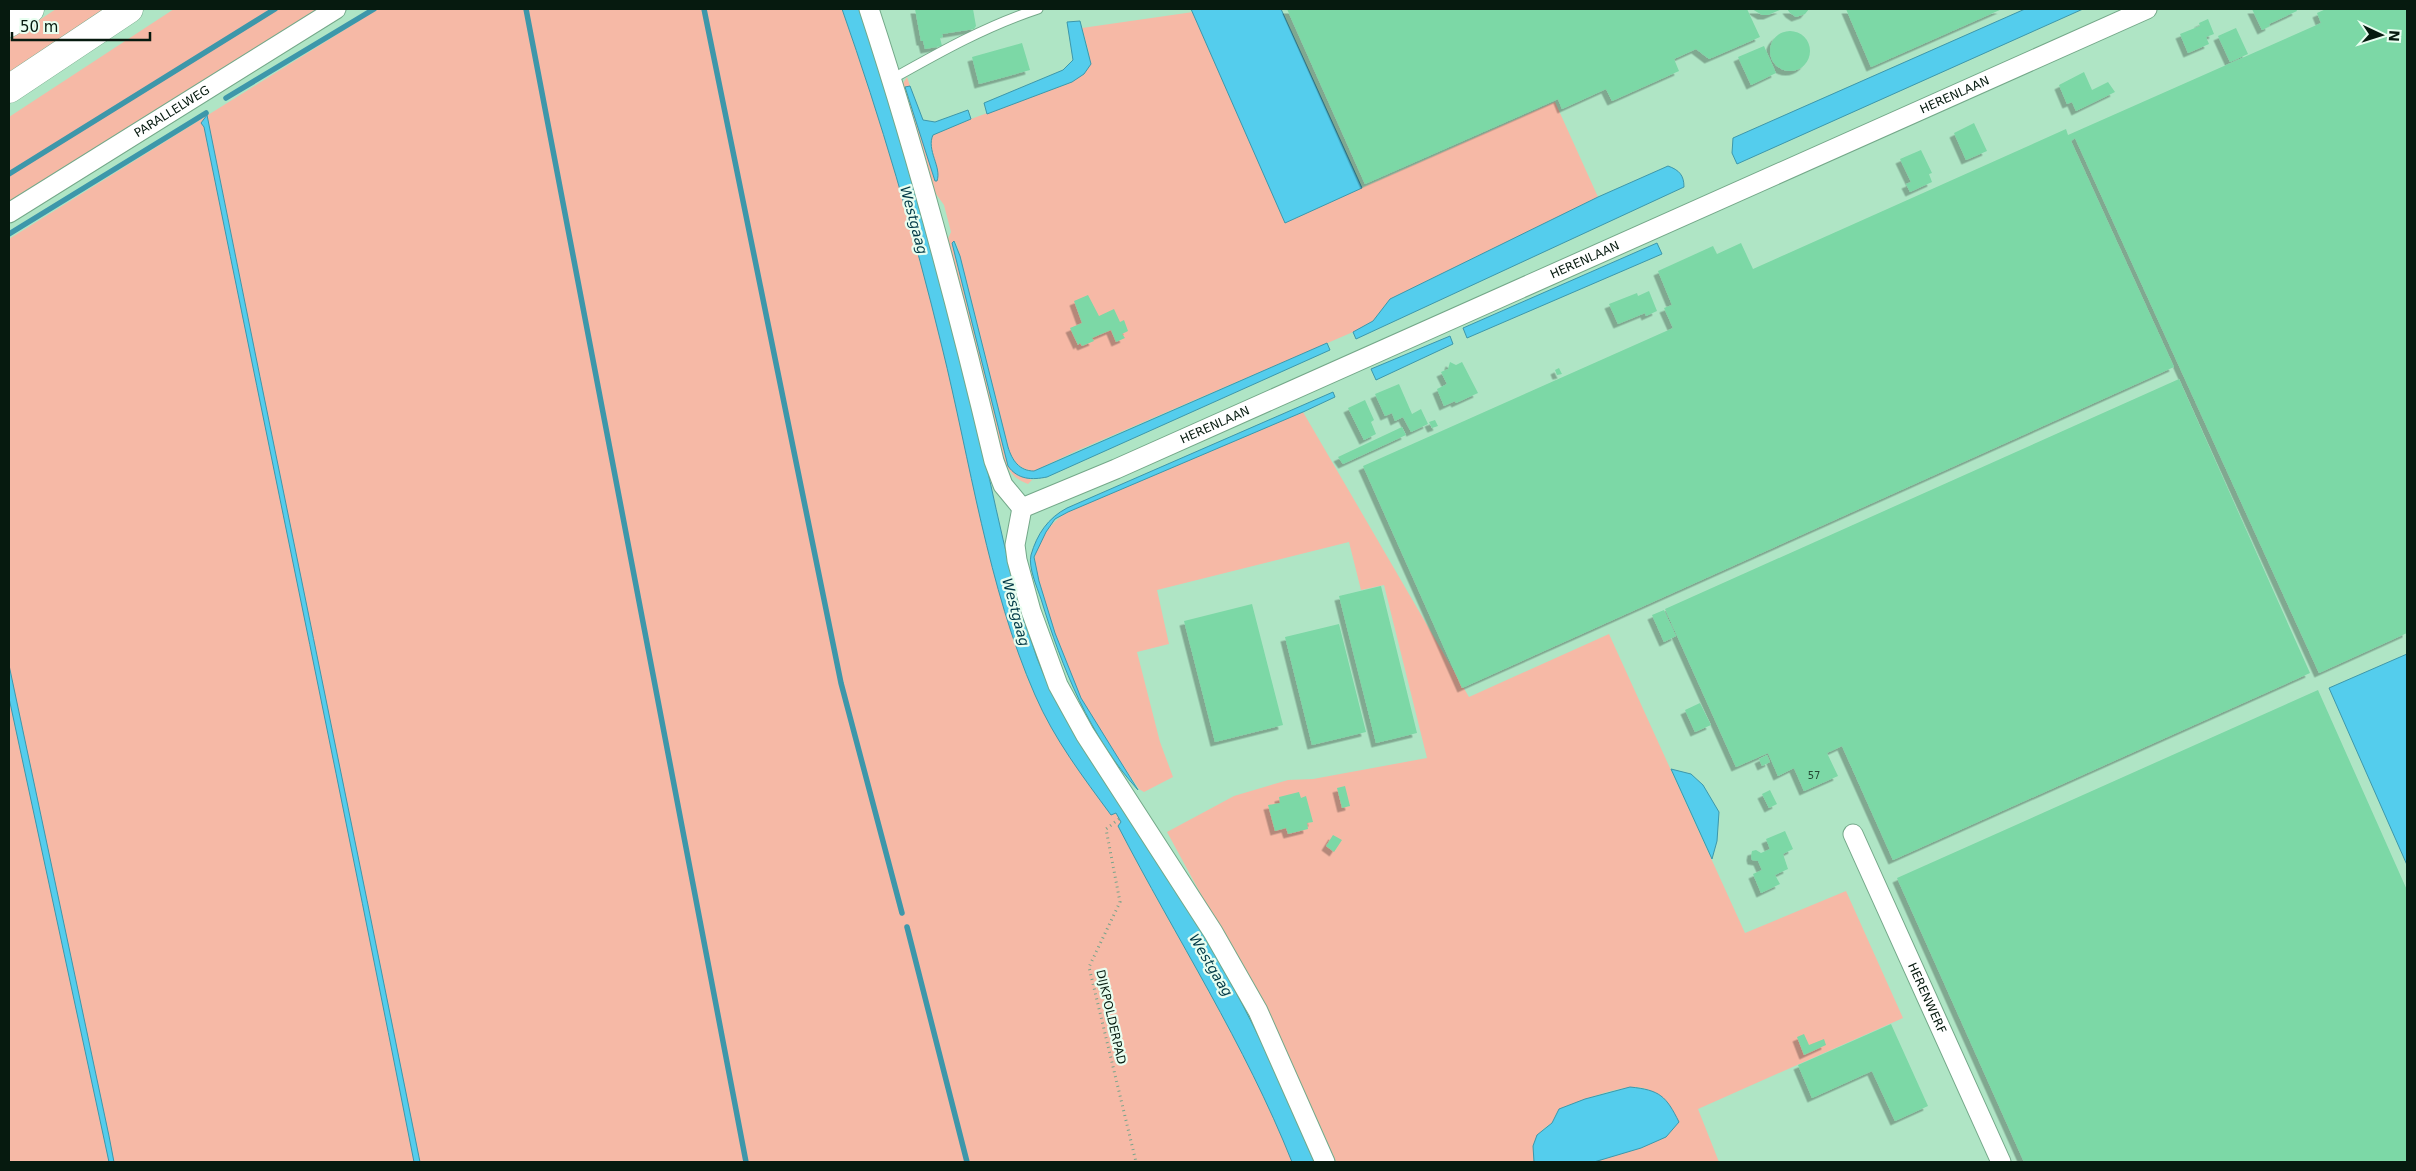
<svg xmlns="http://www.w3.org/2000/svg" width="2416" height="1171" viewBox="0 0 2416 1171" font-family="'DejaVu Sans',sans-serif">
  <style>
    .green { fill: #f6b9a6 }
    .water { fill: #54cded; stroke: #3d97aa }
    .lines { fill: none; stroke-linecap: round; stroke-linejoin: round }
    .stream { stroke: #3d97aa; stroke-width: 5.5 }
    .building { fill: #7cd8a6; filter: url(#shadow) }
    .service-casing { stroke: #74a889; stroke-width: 11 }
    .minor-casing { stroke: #74a889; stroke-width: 21 }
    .motorway-casing { stroke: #74a889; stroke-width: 29 }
    .path { stroke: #79a48b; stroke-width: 3; stroke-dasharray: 1 4; stroke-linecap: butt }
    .service { stroke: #fff; stroke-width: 9 }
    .minor { stroke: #fff; stroke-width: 19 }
    .motorway { stroke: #fff; stroke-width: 28 }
    .labels { text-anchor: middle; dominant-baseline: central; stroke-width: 4.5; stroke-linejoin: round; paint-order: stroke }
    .number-label { font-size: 10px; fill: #244a35 }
    .street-label { font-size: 12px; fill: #061a0f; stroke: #e8fef0 }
    .water-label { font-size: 14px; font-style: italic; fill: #003946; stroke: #e8fef0 }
  </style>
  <defs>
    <filter id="shadow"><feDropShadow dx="-4.5" dy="4.5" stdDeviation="0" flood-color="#0004"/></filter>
  </defs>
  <rect width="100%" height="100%" fill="#afe5c5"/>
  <path class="green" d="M 56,9 L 109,9 L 9,75 L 9,40 Z
    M 174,9 L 319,9 L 9,203 L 9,117 Z
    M 378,9 L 842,9 C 881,120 914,232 942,346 C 963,431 979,517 1003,601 C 1013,634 1021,668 1037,699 C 1057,741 1083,777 1111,814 L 1115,813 L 1122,822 L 1118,826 C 1176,939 1245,1044 1292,1162 L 9,1162 L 9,239 Z
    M 1193,12 L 1285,222 L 1555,102 L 1598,197 L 1390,299 L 1373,321 L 1353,332 L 1076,451 L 1034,471 C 1019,470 1012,460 1008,447 L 960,256 L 956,242 L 952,244 L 1008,466 L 1020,476 L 1032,480 L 1028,484 C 1012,478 1007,469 1001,453 L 945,245 L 951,232 L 944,205 L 928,183 L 900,88 L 907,77 L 910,86 L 906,87 L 938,175 L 930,142 L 933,135 L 971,119 L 1072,82 L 1089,53 L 1082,28 Z
    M 1303,412 L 1469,697 L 1609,634 L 1745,933 L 1846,891 L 1903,1018 L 1698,1109 L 1719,1162 L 1593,1162 L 1641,1148 L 1666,1137 L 1679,1122 C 1672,1115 1655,1092 1646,1089 C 1627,1081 1578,1102 1559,1109 L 1552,1123 L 1543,1129 L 1533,1146 L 1534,1162 L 1336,1162 C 1288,1048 1226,941 1167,832 L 1234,796 L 1288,780 L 1313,779 L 1427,758 L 1384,585 L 1361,590 L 1349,542 L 1157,590 L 1169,644 L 1137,652 L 1160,742 L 1173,777 L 1144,792 L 1139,789 C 1119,760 1099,731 1082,700 C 1065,668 1054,631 1043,596 C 1040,586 1032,567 1035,556 C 1039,538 1052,521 1068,512 Z"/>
  <path class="water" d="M 842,9 L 860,9 C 905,144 942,282 976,420 C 995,499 1009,581 1037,658 C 1066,735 1120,799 1162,868 C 1186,905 1209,943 1230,981 C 1262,1040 1290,1102 1318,1162 L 1292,1162 C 1245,1044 1176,938 1118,826 L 1121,822 L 1116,813 L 1111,815 C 1083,777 1054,739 1035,695 C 988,588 970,460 942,347 C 914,232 881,120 842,9 Z
    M 1191,9 L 1281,9 L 1362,188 L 1285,223 Z
    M 2025,9 L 2083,9 L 1737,164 L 1732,153 L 1733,138 Z
    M 1080,21 L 1091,64 L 1084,74 L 1072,82 L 987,114 L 984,103 L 1063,70 L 1073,60 L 1067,22 Z
    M 910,86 L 923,120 L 935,122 L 968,110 L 971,119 L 933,135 C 926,150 942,167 937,181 L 935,181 L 905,87 Z
    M 207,115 C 277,464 350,813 420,1162 L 414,1162 C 346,817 274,472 204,127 L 201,123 Z
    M 1668,166 C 1679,170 1684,175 1684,187 L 1356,339 L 1353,332 L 1373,321 L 1390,299 L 1598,197 Z
    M 954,241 L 960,256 L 1008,447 C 1012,460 1019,471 1034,471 L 1327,343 L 1330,350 L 1047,477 C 1032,480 1018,480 1008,466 L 952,243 Z
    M 1657,243 L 1662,254 L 1467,338 L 1463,328 Z
    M 1450,336 L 1453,344 L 1376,380 L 1371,369 Z
    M 1333,392 L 1335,397 L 1303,412 L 1068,512 L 1055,519 L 1046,532 L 1034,557 L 1039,581 L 1055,633 L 1081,698 L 1138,790 C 1090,737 1062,668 1041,599 C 1037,587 1028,567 1031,555 C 1037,534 1048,518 1067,508 Z
    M 2407,654 L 2407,865 L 2329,688 Z
    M 9,665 L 109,1136 L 114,1162 L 109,1162 L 9,698 Z
    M 1671,769 L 1691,774 L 1703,785 L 1719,812 L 1717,841 L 1712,859 Z
    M 1630,1087 C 1660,1090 1666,1096 1679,1122 L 1666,1137 L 1641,1148 L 1594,1162 L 1534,1162 L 1533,1146 L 1537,1135 L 1552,1123 L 1559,1109 L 1585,1099 Z"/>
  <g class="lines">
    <path class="stream" d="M 526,9 L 746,1162
      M 704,9 L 841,683 L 902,913
      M 226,98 L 374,9
      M 9,174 L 275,9
      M 9,234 L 206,113
      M 907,927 L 967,1162"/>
  </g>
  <path class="building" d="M 915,9 L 973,9 L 976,26 L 974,29 L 942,34 L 943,37 L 940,38 L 942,46 L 925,49 L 923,41 L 921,41 Z
    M 1287,9 L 1747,9 L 1760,37 L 1709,59 L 1696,49 L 1674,59 L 1679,71 L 1612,101 L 1606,89 L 1562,109 L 1558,99 L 1365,184 Z
    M 1752,9 L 1782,9 L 1768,15 L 1762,15 Z
    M 1787,9 L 1809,9 L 1805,14 L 1796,17 L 1790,13 Z
    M 1846,9 L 2002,9 L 1871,67 Z
    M 2252,9 L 2296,9 L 2297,11 L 2269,24 L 2270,26 L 2262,30 Z
    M 2326,9 L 2407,9 L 2407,633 L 2319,673 L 2075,138 L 2071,141 L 2174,367 L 1462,688 L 1363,466 L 1673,328 L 1664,308 L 1672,305 L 1658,271 L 1713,246 L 1717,254 L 1741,243 L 1753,269 L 2066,129 L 2068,135 L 2321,23 L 2317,13 Z
    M 2208,19 L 2214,34 L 2206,37 L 2209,44 L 2188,53 L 2180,34 L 2200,26 L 2199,23 Z
    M 2236,28 L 2248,54 L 2230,62 L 2218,36 Z
    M1770 51a20 20 0 1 1 40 0a20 20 0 1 1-40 0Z
    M 1022,43 L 1030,70 L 979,84 L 972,57 Z
    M 1764,46 L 1776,73 L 1751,85 L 1738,57 Z
    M 2084,72 L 2092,90 L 2108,82 L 2115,92 L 2076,111 L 2072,102 L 2067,104 L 2059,85 Z
    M 1974,123 L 1987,151 L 1966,160 L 1954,133 Z
    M 1921,150 L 1932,173 L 1929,174 L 1932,182 L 1910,192 L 1906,184 L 1911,182 L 1900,159 Z
    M 1649,291 L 1657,311 L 1646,316 L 1645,313 L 1618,324 L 1609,304 L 1637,293 L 1638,296 Z
    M 1088,295 L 1099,316 L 1114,309 L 1120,322 L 1124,320 L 1128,331 L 1122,334 L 1125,338 L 1116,342 L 1111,330 L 1092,338 L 1094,341 L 1082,346 L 1080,343 L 1078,345 L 1070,328 L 1082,323 L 1074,301 Z
    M 1450,362 L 1456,365 L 1462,362 L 1478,393 L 1456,403 L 1455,401 L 1444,406 L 1437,389 L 1447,384 L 1441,372 L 1448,369 Z
    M 1559,368 L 1562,374 L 1557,375 L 1555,370 Z
    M 2179,379 L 2310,673 L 1893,860 L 1842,746 L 1827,753 L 1838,776 L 1804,791 L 1794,768 L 1778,776 L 1768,753 L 1736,767 L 1665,609 Z
    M 1399,384 L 1412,414 L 1421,409 L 1428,424 L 1411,432 L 1403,417 L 1395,421 L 1392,413 L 1385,416 L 1375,394 Z
    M 1365,400 L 1374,420 L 1371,422 L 1376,434 L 1364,440 L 1348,408 Z
    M 1435,420 L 1438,426 L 1432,428 L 1429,422 Z
    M 1402,427 L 1406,435 L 1343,464 L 1338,457 Z
    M 1381,586 L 1417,733 L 1376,743 L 1339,596 Z
    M 1252,604 L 1283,725 L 1215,742 L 1184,621 Z
    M 1664,610 L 1676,636 L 1664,642 L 1652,615 Z
    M 1339,624 L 1366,732 L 1312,745 L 1285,637 Z
    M 2318,690 L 2407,890 L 2407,1162 L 2024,1162 L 1897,878 Z
    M 1700,703 L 1711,725 L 1695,732 L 1685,710 Z
    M 1767,755 L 1770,762 L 1762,766 L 1759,759 Z
    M 1345,786 L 1350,806 L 1342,808 L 1337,788 Z
    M 1770,790 L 1777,804 L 1769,808 L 1762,794 Z
    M 1299,792 L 1301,798 L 1306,796 L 1313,822 L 1307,823 L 1308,829 L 1288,834 L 1286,828 L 1275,831 L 1268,805 L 1280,803 L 1279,797 Z
    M 1785,831 L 1793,849 L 1783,854 L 1788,869 L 1775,875 L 1780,884 L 1761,893 L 1753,874 L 1762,870 L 1758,861 L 1752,860 L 1751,856 L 1752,851 L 1756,850 L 1761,853 L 1770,849 L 1766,839 Z
    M 1333,835 L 1342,840 L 1334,852 L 1326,846 Z
    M 1891,1024 L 1928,1106 L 1895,1121 L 1872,1071 L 1812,1098 L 1798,1065 Z
    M 1804,1034 L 1809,1045 L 1824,1039 L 1826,1045 L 1804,1055 L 1797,1037 Z"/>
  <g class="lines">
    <g class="service-casing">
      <path id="service" d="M 892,79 C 940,52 986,26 1038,9"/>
    </g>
    <g class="minor-casing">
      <g id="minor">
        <path d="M 869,9 C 918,158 958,309 994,461 L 1003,485 L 1022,508"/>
        <path id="s1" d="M 9,213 L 336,9"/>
        <path id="s2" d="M 1022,508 L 1116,469 L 2147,9"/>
        <path d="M 1022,508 L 1015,545 L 1017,560 L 1031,611 L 1058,685 L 1085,734 L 1213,932 L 1258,1011 L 1325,1162"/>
        <path id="s3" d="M 1853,834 L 2001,1162"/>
      </g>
    </g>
    <g class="motorway-casing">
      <path id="motorway" d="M 9,23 L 30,9
        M 9,89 L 129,9"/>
    </g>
    <path class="path" d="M 1119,819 L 1106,829 L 1120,902 L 1089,967 L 1136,1162"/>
    <use href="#service" class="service"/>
    <use href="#minor" class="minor"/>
    <use href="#motorway" class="motorway"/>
  </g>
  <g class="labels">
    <g class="number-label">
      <text x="1814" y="775">57</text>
    </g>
    <g class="street-label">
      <text stroke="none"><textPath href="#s2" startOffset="1020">HERENLAAN</textPath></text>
      <text stroke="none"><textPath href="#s1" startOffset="192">PARALLELWEG</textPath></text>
      <text stroke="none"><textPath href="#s2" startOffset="615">HERENLAAN</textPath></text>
      <text stroke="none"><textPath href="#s2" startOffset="210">HERENLAAN</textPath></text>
      <text stroke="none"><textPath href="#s3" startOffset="180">HERENWERF</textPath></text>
      <text transform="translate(1111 1017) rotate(77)">DIJKPOLDERPAD</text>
    </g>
    <g class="water-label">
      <text transform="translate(914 220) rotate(75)">Westgaag</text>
      <text transform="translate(1016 612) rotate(75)">Westgaag</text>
      <text transform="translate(1211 965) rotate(59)">Westgaag</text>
    </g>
  </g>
  <rect width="2416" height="1171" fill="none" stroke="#061a0f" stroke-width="20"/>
  <g transform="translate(2381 35) rotate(94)" stroke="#e8fef0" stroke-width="4" paint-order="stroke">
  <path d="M0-4L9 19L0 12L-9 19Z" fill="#061a0f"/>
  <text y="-8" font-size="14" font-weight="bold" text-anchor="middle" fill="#061a0f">N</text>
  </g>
  <path d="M12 32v8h138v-8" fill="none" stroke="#061a0f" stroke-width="2.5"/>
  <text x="20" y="32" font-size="15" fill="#061a0f" stroke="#e8fef0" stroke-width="4" paint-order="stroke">50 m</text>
</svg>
